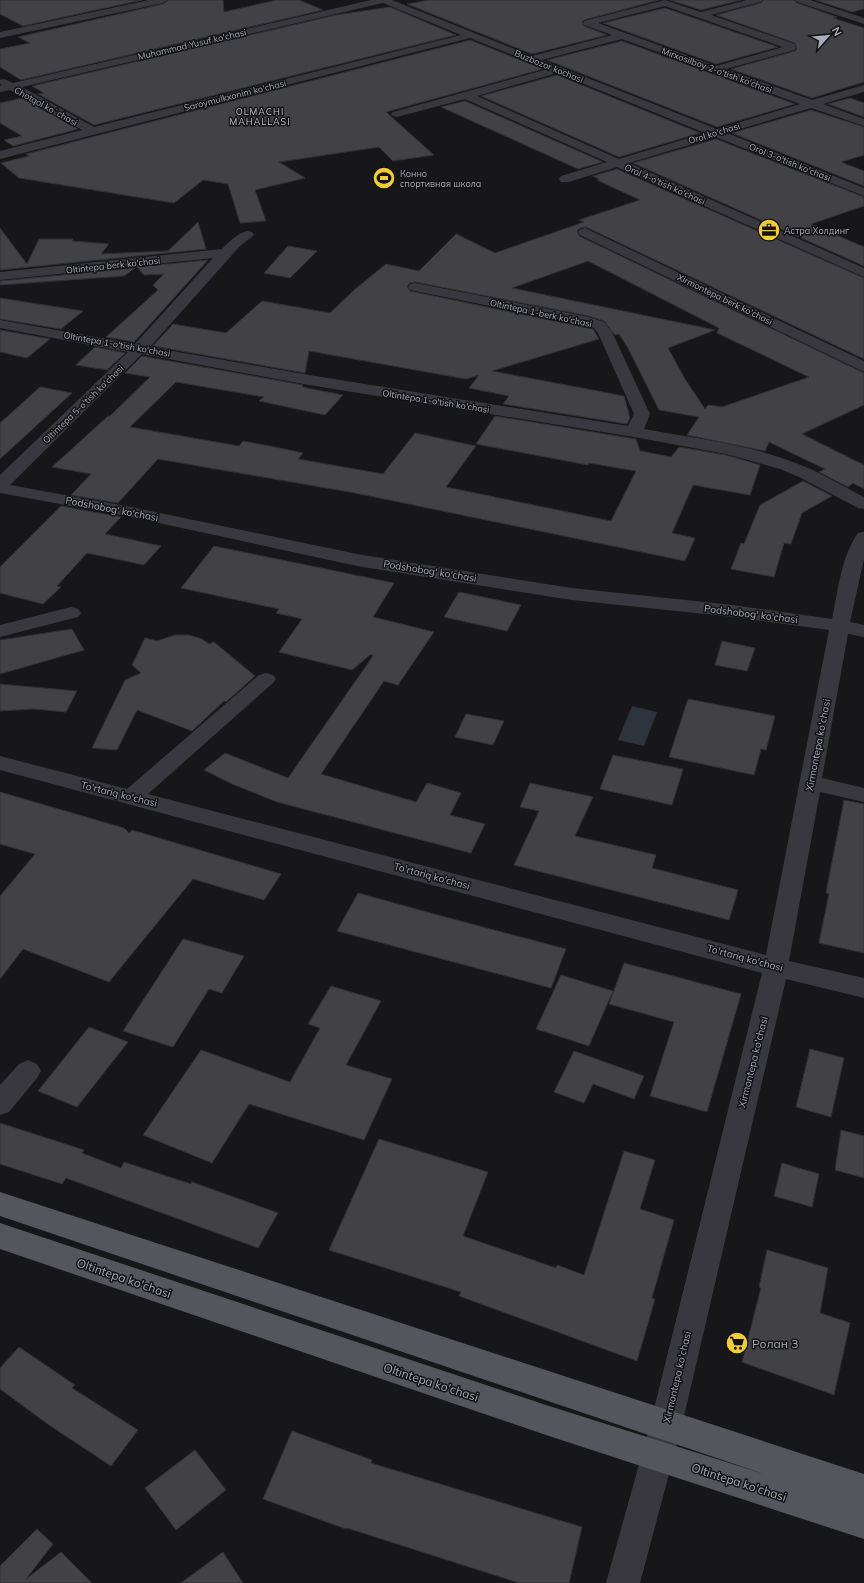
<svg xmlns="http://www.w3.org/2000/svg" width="864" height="1583" viewBox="0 0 864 1583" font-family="Mulish,sans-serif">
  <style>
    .water { fill: #2d343d }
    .building { fill: #414146; stroke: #313135; fill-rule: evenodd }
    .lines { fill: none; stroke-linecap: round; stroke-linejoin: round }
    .minor { fill: #38383e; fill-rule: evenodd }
    .major { fill: #54555d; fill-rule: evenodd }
    .labels { text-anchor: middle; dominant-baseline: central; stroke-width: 3; stroke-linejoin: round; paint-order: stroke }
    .far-street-label { font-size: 9px; fill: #a9acb9; stroke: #121214 }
    .far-neighbourhood-label { font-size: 9px; letter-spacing: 1px; fill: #cacbd5; stroke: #121214 }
    .far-poi-label { font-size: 9px; fill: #a9acb9; stroke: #121214; text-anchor: start }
    .street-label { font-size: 10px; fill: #a9acb9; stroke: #121214 }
    .near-street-label { font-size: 12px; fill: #a9acb9; stroke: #121214 }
    .near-poi-label { font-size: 12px; fill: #a9acb9; stroke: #121214; text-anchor: start }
  </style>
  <rect width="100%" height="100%" fill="#171719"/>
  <path class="water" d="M 632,706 L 657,712 L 644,746 L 618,740 Z"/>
  <path class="building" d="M 0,0 L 142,0 L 23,26 L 0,14 Z
    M 169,0 L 223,0 L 224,12 L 277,0 L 299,0 L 323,10 L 21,80 L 0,67 L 0,49 L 30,43 L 18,37 L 163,4 Z
    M 429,0 L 659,0 L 584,20 L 582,22 L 584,26 L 607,35 L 532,54 L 407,4 Z
    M 670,0 L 741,0 L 701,10 Z
    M 764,0 L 794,0 L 797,3 L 837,17 L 833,18 L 864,28 L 864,82 L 812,98 L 731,69 L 795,51 L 797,49 L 795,43 L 716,15 L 761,3 Z
    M 815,0 L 864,0 L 864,9 L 852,12 Z
    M 390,7 L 456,35 L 94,125 L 38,94 L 44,93 L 32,86 L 336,15 Z
    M 665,8 L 778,47 L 716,64 L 603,23 Z
    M 470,40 L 543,69 L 386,112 L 434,155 L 393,161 L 379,147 L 279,162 L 305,178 L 255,190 L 266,221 L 240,223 L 228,184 L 203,180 L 174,203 L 19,178 L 1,163 L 29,156 L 26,154 Z
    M 622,41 L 795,104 L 717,127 L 547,60 Z
    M 557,75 L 700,133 L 619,157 L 481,96 Z
    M 22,98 L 78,129 L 13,146 L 4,140 L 22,136 L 0,123 L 0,103 Z
    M 850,98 L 864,103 L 864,117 L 828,104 Z
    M 465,101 L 603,162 L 578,169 L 441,107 Z
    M 811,110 L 864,127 L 864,155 L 841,162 L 864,171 L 864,186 L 732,133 Z
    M 716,139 L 864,197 L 864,206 L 811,224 L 864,247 L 864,266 L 633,163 Z
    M 617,169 L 864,278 L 864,359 L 586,227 L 580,228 L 577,231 L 579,236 L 864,373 L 864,405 L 802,434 L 864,465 L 864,489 L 853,483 L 848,487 L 819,472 L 825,469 L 769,442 L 765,451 L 687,435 L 699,417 L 659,410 L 628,348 L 619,334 L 615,335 L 604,321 L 589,316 L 415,282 L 410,283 L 407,286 L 410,291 L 593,329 L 599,339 L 492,371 L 624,396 L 630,418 L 627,424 L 503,404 L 509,396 L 469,388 L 479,375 L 466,379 L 309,351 L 305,373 L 153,346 L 173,324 L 226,333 L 262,301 L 330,313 L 354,290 L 386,264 L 419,271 L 456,234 L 495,253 L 584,222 L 579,220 L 640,200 L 597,180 L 599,179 L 593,176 ZM 588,261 L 719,328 L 717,333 L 809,377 L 722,407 L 708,405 L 705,409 L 685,379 L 668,348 L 715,330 L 512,288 Z
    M 198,222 L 206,249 L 0,270 L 0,228 L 27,264 L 39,239 L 73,239 L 72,241 L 109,244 L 101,254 L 168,251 Z
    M 288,246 L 317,251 L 290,278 L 264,273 Z
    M 208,260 L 134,342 L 106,337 L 158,290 L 153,285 L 164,274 L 144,275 L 137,267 Z
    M 135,268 L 124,276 L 0,285 L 0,281 Z
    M 0,298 L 83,311 L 61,329 L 0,319 Z
    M 0,330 L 50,339 L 27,358 L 0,352 Z
    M 95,347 L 125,353 L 107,370 L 76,365 Z
    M 142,356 L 303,385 L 302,387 L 343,395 L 325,415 L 259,401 L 264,397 L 176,382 L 130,427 L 239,446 L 243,441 L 275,447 L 303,453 L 298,459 L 383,474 L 415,433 L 476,446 L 446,487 L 611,521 L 636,471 L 589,463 L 588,465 L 476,444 L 495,416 L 636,439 L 640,451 L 671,457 L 679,447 L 726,455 L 760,465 L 750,495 L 693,485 L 672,533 L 695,538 L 685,561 L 355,493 L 158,459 L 118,503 L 71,495 L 91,474 L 52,467 L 108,416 L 110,416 L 150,377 L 125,373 Z
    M 40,387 L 72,393 L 0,459 L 0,423 Z
    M 803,481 L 832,496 L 802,513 L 791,544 L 784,543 L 774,577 L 731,569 L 741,543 L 744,544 L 760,505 Z
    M 61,506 L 121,517 L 105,534 L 161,546 L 144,565 L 87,553 L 57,586 L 61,587 L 43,604 L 0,593 L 0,567 Z
    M 214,546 L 394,583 L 373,617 L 434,632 L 398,685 L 384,681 L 321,774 L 416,802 L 427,783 L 461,793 L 450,815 L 485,824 L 471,853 L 277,802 L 232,784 L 204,770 L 225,753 L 288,778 L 373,656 L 371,654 L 352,670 L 279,652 L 302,619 L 276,613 L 279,609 L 181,588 Z
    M 459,592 L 521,605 L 507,631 L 444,617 Z
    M 72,629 L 84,650 L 0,674 L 0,640 Z
    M 175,635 L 189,635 L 202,639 L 209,644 L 214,642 L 255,676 L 226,702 L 224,701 L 192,731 L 137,710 L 117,750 L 92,748 L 125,680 L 141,673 L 132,665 L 145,638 L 157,641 Z
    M 722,641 L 755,648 L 747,671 L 715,665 Z
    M 0,684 L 77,691 L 66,712 L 34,709 L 0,711 Z
    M 688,699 L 775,716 L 766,750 L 761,749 L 754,775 L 669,757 Z
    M 466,714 L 504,721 L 493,745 L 455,737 Z
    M 613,755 L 683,769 L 672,805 L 600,789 Z
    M 530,783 L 593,797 L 575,836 L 656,855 L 652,868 L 738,890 L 729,920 L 514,865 L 539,811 L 520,807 Z
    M 0,792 L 124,828 L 129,833 L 132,830 L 281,874 L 264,900 L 193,879 L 109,982 L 23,949 L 0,979 L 0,896 L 35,854 L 0,844 Z
    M 844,800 L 864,804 L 864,953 L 819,943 L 829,894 L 826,893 Z
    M 358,893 L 434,914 L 566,949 L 551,988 L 337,931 Z
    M 183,939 L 244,956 L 222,993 L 209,989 L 173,1047 L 123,1031 Z
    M 624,963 L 741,994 L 707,1112 L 650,1096 L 674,1022 L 609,1004 Z
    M 561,975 L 613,991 L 589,1046 L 536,1029 Z
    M 331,986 L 381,1001 L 346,1065 L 392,1079 L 364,1140 L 249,1104 L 212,1163 L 143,1135 L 201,1050 L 290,1082 L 320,1028 L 308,1024 Z
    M 89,1027 L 128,1042 L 77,1107 L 38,1091 Z
    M 810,1049 L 844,1058 L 831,1117 L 796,1107 Z
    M 574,1051 L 644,1076 L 634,1099 L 593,1084 L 584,1103 L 554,1092 Z
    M 0,1123 L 84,1150 L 82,1153 L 121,1168 L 124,1162 L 191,1184 L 192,1182 L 278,1213 L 258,1248 L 66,1178 L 62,1184 L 0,1164 Z
    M 841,1130 L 864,1136 L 864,1178 L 835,1170 Z
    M 379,1139 L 488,1172 L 463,1236 L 556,1268 L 557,1265 L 584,1275 L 624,1151 L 655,1160 L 640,1209 L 674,1220 L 652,1298 L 655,1299 L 637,1361 L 459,1296 L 461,1292 L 329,1250 Z
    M 782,1163 L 819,1174 L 812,1207 L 774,1196 Z
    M 767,1250 L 828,1268 L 820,1313 L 850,1323 L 834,1395 L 742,1362 L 761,1288 L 759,1287 Z
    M 19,1347 L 75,1385 L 72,1388 L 138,1430 L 111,1466 L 49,1425 L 0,1389 L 0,1368 Z
    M 292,1431 L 372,1460 L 371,1463 L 582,1527 L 569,1583 L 519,1583 L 347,1528 L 346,1529 L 263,1499 Z
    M 195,1450 L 226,1490 L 176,1530 L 145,1488 Z
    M 37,1529 L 53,1544 L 26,1579 L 61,1552 L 92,1583 L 0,1583 L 0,1566 Z
    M 223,1552 L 243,1583 L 181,1583 Z"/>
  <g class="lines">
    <path class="minor" d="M 149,0 L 168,0 L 163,3 L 0,38 L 0,32 Z
      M 371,0 L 392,0 L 532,56 L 612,35 L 584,25 L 583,23 L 584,21 L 665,0 L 701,12 L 747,0 L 763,0 L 761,2 L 711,15 L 795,44 L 796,48 L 795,50 L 726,69 L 812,100 L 864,85 L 864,92 L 823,104 L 864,119 L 864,126 L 811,108 L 727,133 L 864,188 L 864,196 L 716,137 L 629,163 L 864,268 L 864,277 L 617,167 L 569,182 L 561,182 L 559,179 L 561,176 L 607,162 L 465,99 L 397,117 L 393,116 L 391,114 L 393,112 L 548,69 L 470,38 L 0,159 L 0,151 L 82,130 L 10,90 L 0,92 L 0,86 L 2,85 L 0,84 L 0,80 L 4,79 L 13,83 ZM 383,3 L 461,35 L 94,127 L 22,87 ZM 665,6 L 783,47 L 716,66 L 598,23 ZM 622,39 L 800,104 L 717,129 L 542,60 ZM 557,73 L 705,133 L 619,159 L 477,96 Z
      M 795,0 L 810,0 L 864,18 L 864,24 L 797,2 Z
      M 585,228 L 864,361 L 864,372 L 580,235 L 578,232 L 580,229 Z
      M 247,231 L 252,232 L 254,235 L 240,246 L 150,347 L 309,375 L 628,426 L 634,414 L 598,333 L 594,328 L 585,325 L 410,290 L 408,287 L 410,284 L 415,283 L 589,317 L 604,322 L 612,332 L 650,414 L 644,429 C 693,438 746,444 793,462 C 818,471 841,485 864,497 L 864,509 L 858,508 L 801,478 L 780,469 L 726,454 L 634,437 L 309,385 L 142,354 L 10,485 L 131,507 L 357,554 L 572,588 L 733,605 L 832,619 C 838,591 841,557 858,533 L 864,532 L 864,559 L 850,622 L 864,625 L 864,637 L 848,634 L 822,778 L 864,788 L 864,802 L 820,792 L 789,961 L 864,978 L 864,998 L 786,979 L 682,1425 L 640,1583 L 606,1583 L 650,1425 L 762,973 L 0,770 L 0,756 L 127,789 L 259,675 L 266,673 L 273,675 L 276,679 L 273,683 L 148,794 L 766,955 L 829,630 L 733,617 L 572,600 L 357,566 L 131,517 L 0,493 L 0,475 L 128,352 L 0,328 L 0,320 L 135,344 L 213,258 L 0,280 L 0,272 L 222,249 C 229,242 236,234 247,231 Z
      M 71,607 L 78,609 L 81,613 L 78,617 L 0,637 L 0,625 Z
      M 28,1060 L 37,1064 L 41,1071 L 37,1078 L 9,1112 L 0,1115 L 0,1085 L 19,1064 Z"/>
    <path class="major" d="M 0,1192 L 864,1474 L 864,1539 L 546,1435 L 0,1249 L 0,1223 L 546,1405 L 764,1474 L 0,1216 Z"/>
  </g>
  <defs>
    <g id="stadium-disc" transform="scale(1.15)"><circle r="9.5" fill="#f0cc37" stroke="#121214"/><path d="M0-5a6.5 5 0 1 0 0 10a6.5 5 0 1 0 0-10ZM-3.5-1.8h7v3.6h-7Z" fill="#111"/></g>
    <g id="office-disc" transform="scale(1.15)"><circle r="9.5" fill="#f0cc37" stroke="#121214"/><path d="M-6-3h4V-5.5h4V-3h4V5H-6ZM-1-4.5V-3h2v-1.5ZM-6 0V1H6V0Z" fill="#111"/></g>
    <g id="supermarket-disc" transform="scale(1.15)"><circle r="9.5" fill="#f0cc37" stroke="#121214"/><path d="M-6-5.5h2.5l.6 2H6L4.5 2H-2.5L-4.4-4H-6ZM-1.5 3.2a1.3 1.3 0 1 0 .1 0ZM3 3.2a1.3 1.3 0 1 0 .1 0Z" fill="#111"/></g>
  </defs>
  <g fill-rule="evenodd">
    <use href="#stadium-disc" x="384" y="178"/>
    <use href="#office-disc" x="769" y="230"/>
    <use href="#supermarket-disc" x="737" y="1343"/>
  </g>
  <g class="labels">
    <g class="far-street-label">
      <text transform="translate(192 44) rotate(-13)">Muhammad Yusuf ko'chasi</text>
      <text transform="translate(549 66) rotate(22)">Buzbozor kochasi</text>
      <text transform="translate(717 70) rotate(20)">Mirxosilboy 2-o'tish ko'chasi</text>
      <text transform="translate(235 95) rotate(-14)">Saroymulkxonim ko'chasi</text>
      <text transform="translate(46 106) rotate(29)">Chotqol koʻchasi</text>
      <text transform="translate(714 133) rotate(-17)">Orol ko'chasi</text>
      <text transform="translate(790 162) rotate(22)">Orol 3-o'tish ko'chasi</text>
      <text transform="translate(665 184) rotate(24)">Orol 4-o'tish ko'chasi</text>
      <text transform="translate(113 265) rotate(-6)">Oltintepa berk ko'chasi</text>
      <text transform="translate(725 299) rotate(26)">Xirmontepa berk ko'chasi</text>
      <text transform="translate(541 313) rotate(12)">Oltintepa 1-berk ko'chasi</text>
      <text transform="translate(117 344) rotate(10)">Oltintepa 1-o'tish ko'chasi</text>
      <text transform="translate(436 401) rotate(9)">Oltintepa 1-o'tish ko'chasi</text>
      <text transform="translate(83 404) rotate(-44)">Oltintepa 5-o'tish ko'chasi</text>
    </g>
    <g class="far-neighbourhood-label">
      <text x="260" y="111">OLMACHI<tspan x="260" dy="10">MAHALLASI</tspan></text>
    </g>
    <g class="far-poi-label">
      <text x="400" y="173">Конно<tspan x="400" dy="10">спортивная школа</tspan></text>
      <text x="784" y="230">Астра Холдинг</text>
    </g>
    <g class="street-label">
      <text transform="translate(112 509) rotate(11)">Podshobog' ko'chasi</text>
      <text transform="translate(430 571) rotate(9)">Podshobog' ko'chasi</text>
      <text transform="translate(751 614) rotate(7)">Podshobog' ko'chasi</text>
      <text transform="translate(818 745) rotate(-79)">Xirmontepa ko'chasi</text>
      <text transform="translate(119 794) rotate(14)">To'rtariq ko'chasi</text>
      <text transform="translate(432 876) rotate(15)">To'rtariq ko'chasi</text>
      <text transform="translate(745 958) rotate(15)">To'rtariq ko'chasi</text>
      <text transform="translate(753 1062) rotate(-76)">Xirmontepa ko'chasi</text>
      <text transform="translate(677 1377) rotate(-77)">Xirmontepa ko'chasi</text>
    </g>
    <g class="near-street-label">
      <text transform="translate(124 1278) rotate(19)">Oltintepa ko'chasi</text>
      <text transform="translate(431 1382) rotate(18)">Oltintepa ko'chasi</text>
      <text transform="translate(739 1482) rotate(18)">Oltintepa ko'chasi</text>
    </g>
    <g class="near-poi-label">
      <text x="752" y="1343">Ролан 3</text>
    </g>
  </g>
  <g transform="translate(828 36) rotate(63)" stroke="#121214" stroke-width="3" paint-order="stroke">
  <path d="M0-3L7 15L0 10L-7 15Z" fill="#a9acb9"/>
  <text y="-6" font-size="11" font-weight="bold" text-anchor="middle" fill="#a9acb9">N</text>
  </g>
</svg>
